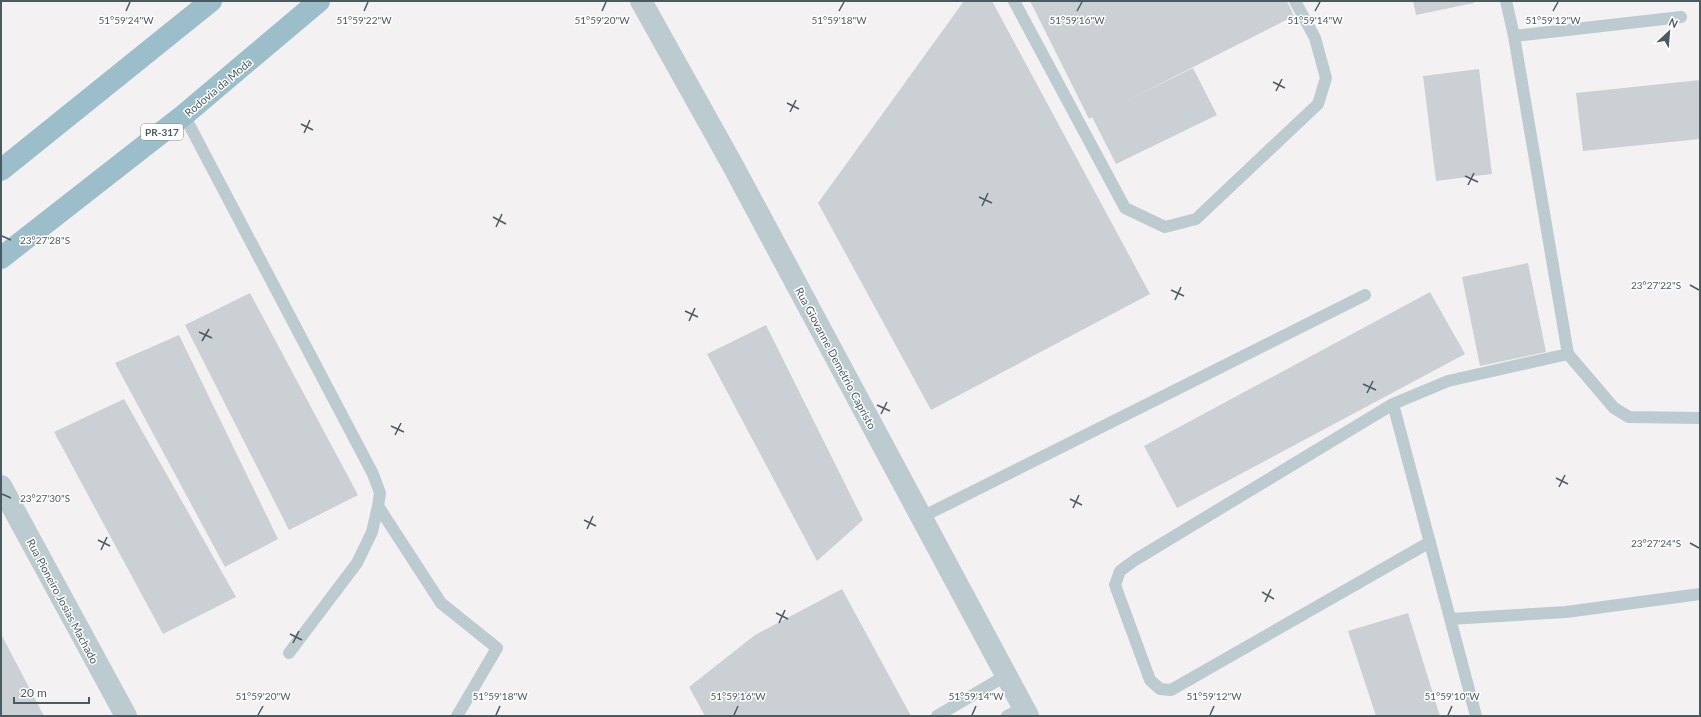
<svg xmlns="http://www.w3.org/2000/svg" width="1701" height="717" viewBox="0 0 1701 717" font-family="Lato,sans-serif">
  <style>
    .building { fill: #cbd0d4 }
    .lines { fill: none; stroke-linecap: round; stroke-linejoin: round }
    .service { stroke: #bccbcf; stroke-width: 12 }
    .minor { stroke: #bccbcf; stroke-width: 22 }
    .trunk { stroke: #9cbeca; stroke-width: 22 }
    .ticks { fill: none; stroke: #485b60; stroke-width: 1.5 }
    .labels { text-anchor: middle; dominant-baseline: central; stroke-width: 3; stroke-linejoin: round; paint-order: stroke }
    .shield { fill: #fff; stroke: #7f8c90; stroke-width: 1 }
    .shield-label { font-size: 10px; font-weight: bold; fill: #485b60 }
    .street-label { font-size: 11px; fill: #485b60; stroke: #fff }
    .ticks-label { font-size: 10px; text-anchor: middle; fill: #485b60; stroke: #fff; stroke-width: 3; stroke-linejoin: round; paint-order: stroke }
  </style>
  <rect width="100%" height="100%" fill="#f4f1f2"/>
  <path class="building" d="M 964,1 L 992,1 L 1150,294 L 931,410 L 818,203 Z
    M 1030,1 L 1287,1 L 1294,16 L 1124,102 L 1193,68 L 1217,115 L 1116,164 L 1092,117 L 1089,119 Z
    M 1413,1 L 1474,1 L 1474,3 L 1416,15 Z
    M 1479,69 L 1492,174 L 1436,181 L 1423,76 Z
    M 1700,80 L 1700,139 L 1583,151 L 1576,93 Z
    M 1528,263 L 1546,352 L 1480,366 L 1462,277 Z
    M 1430,292 L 1465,354 L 1177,508 L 1144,446 Z
    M 250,293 L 358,495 L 289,530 L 185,325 Z
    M 766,325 L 863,520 L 817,561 L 707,354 Z
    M 179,335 L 278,539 L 225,567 L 115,363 Z
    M 124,399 L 236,597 L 163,634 L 54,432 Z
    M 842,589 L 911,716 L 705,716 L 689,687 L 755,635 Z
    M 1408,613 L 1440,716 L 1376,716 L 1348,631 Z
    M 1,634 L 44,716 L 1,716 Z"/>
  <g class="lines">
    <path class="service" d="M 1014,1 L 1125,208 L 1165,227 L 1196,219 L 1318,104 L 1326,78 L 1315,38 L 1295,1
      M 1506,1 L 1514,36 L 1568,354 L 1614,408 L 1629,417 L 1700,418
      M 1514,36 L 1681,17
      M 184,115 L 373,474 L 380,493 L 378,506 L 372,532 L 357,563 L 289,653
      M 1393,404 L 1476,716
      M 378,506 L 441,603 L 497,648 L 457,716
      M 922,517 L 1365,295
      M 1430,542 L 1171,690 L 1160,689 L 1150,680 L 1115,585 L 1120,571 L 1135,560 L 1393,404 L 1448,381 L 1568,354
      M 1450,619 L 1566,612 L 1700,594
      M 937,716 L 1007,675
      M 1007,716 L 1024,707"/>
    <path class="minor" d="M 641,1 L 732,164 L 1028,716
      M 1,486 L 126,716"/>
    <path class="trunk" d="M 1,170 L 211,1
      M 1,258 L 184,115 L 319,1"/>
  </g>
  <path class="ticks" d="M 126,11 L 130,2M 364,11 L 368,2M 602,11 L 606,2M 839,11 L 844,2M 1077,11 L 1082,2M 1315,11 L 1320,2M 1553,11 L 1558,2M 1273,82 L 1285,88M 1276,91 L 1282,79M 787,103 L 799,109M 790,112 L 796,100M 301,124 L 313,130M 304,133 L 310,120M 1465,176 L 1478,182M 1468,185 L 1474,173M 979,197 L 992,203M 982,206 L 988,193M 493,217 L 506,224M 496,227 L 502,214M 2,236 L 11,240M 1690,285 L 1699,290M 1171,290 L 1184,296M 1175,300 L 1181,287M 685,311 L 698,317M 689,321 L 695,308M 199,332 L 212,338M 202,341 L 209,329M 1363,384 L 1376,390M 1367,393 L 1373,381M 877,405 L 890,411M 881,414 L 887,402M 391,426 L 404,432M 395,435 L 401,423M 1556,478 L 1568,484M 1559,487 L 1565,475M 2,494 L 11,498M 1070,499 L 1082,505M 1073,508 L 1079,495M 584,520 L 596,526M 587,529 L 593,516M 98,540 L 110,546M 1690,543 L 1699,548M 101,550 L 107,537M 1262,592 L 1274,599M 1265,602 L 1271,589M 776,613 L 788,619M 779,623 L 785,610M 290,634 L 302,640M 293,643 L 299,631M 258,715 L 263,706M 496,715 L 500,706M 734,715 L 738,706M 972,715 L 976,706M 1210,715 L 1214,706M 1448,715 L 1452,706"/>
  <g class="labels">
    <rect class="shield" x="141" y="124" width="42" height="16" rx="3"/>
    <g class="shield-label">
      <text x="162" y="132">PR-317</text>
    </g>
    <g class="street-label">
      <text transform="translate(218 87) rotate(-40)">Rodovia da Moda</text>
      <text transform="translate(836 358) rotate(62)">Rua Giovanne Demétrio Capristo</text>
      <text transform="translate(63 601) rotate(62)">Rua Pioneiro Josias Machado</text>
    </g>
  </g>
  <g class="ticks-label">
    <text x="126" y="24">51°59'24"W</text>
    <text x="364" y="24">51°59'22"W</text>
    <text x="602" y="24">51°59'20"W</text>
    <text x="839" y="24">51°59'18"W</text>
    <text x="1077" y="24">51°59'16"W</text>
    <text x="1315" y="24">51°59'14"W</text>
    <text x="1553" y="24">51°59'12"W</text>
    <text x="45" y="244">23°27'28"S</text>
    <text x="1656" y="289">23°27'22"S</text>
    <text x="45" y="502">23°27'30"S</text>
    <text x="1656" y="547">23°27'24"S</text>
    <text x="263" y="700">51°59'20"W</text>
    <text x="500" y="700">51°59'18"W</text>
    <text x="738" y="700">51°59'16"W</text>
    <text x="976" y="700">51°59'14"W</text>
    <text x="1214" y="700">51°59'12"W</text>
    <text x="1452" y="700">51°59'10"W</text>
  </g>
  <rect width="1701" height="717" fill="none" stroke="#485b60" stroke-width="4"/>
  <g transform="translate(1669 32) rotate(26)" stroke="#ffffff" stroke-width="3" paint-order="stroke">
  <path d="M0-3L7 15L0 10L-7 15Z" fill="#485b60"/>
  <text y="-6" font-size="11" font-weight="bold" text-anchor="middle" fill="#485b60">N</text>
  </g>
  <path d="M14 697v6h75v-6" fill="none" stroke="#485b60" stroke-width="2"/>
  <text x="20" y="697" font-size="12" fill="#485b60" stroke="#ffffff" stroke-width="3" paint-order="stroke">20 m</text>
</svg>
